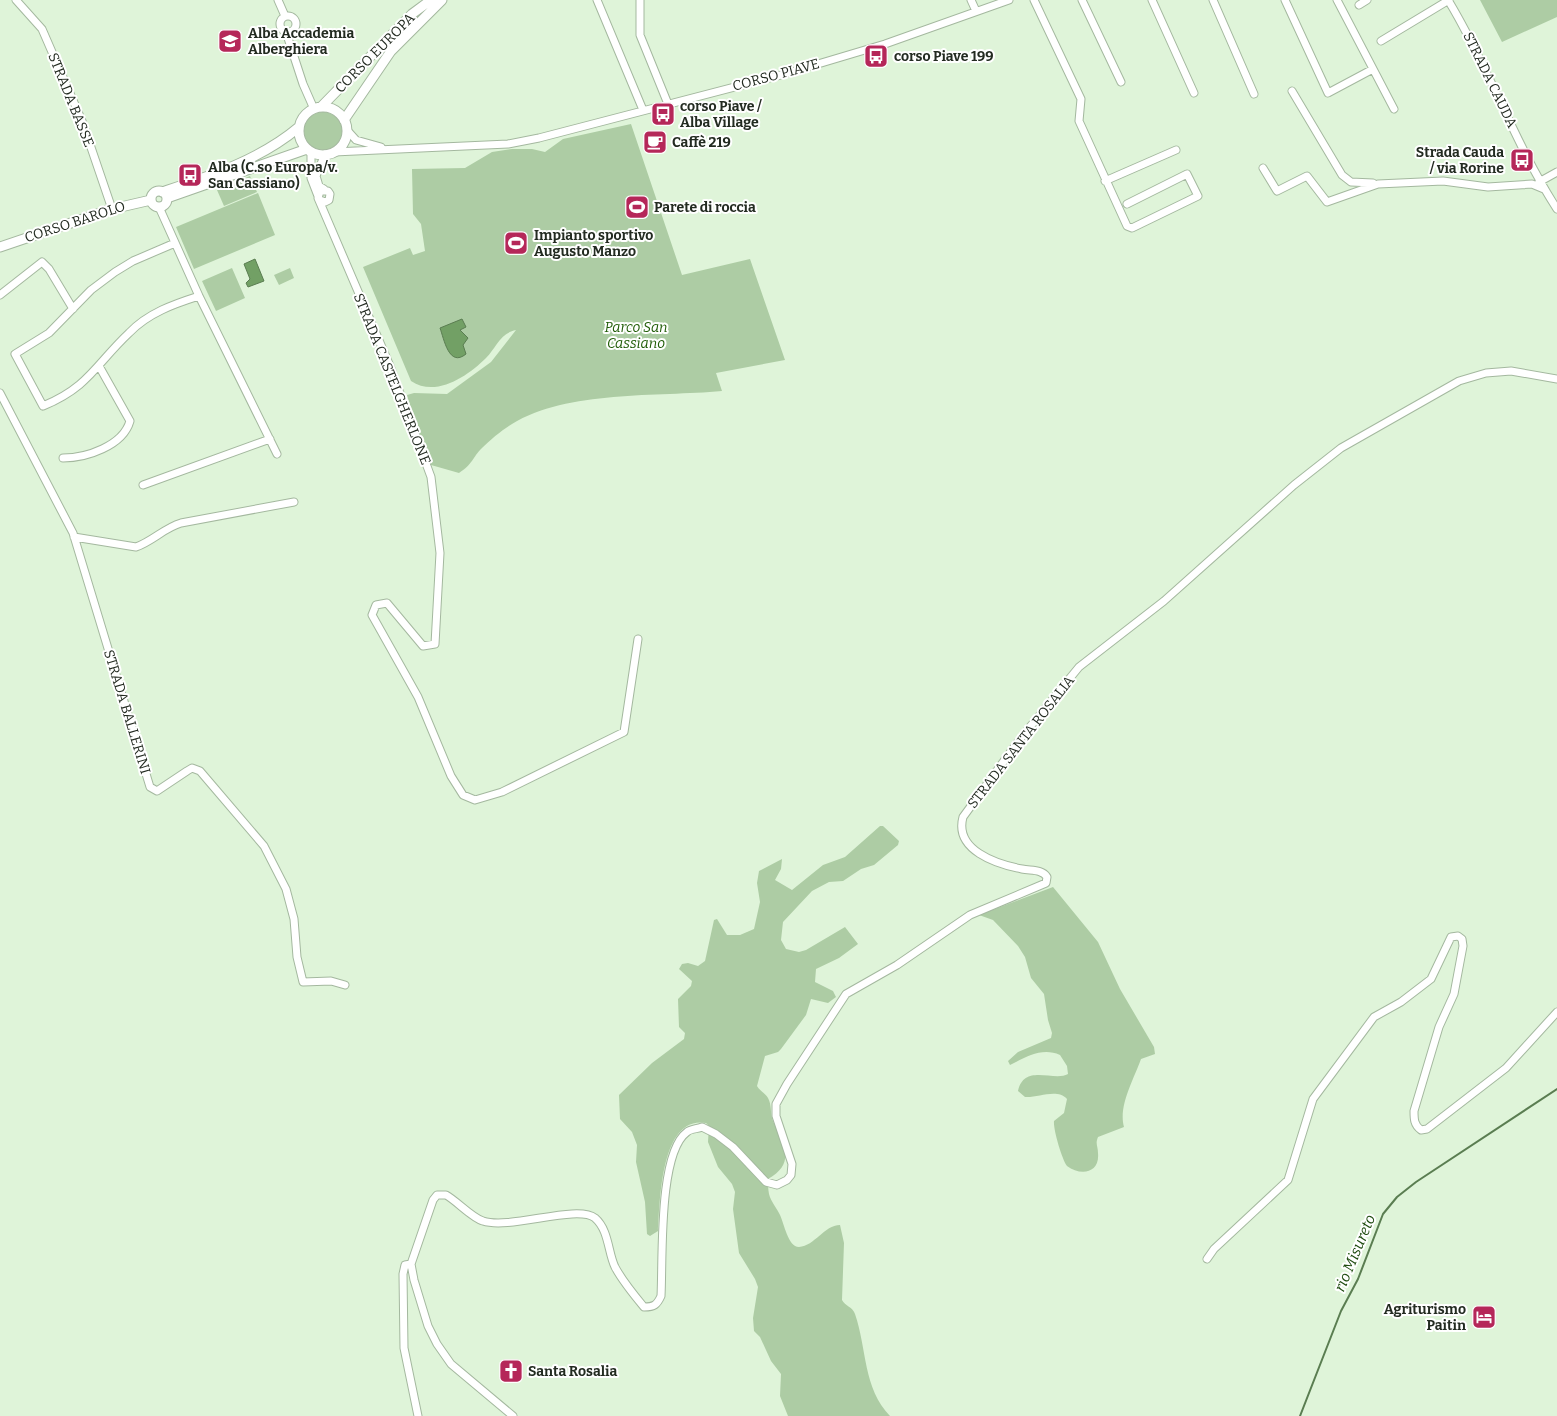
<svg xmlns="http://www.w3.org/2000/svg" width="1557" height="1416" viewBox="0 0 1557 1416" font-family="Bitter,serif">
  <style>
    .green { fill: #adcca4 }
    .water { fill: #72a065; stroke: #5a7d51 }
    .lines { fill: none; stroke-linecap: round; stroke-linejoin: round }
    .stream { stroke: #5a7d51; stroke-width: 2 }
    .minor-casing { stroke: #a4b89f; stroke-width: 9 }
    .major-casing { stroke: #a4b89f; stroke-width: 11 }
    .minor { stroke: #fff; stroke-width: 7 }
    .major { stroke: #fff; stroke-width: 9 }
    .labels { text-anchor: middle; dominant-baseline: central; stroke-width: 4; stroke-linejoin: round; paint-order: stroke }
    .poi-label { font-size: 14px; font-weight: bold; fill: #232b21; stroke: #fff; text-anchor: start }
    .street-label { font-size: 14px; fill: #232b21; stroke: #fff }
    .park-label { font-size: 14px; font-style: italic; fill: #215d08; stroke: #fff }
    .water-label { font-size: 15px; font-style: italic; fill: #1f4c10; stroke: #fff }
  </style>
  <rect width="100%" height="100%" fill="#dff4d9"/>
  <path class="green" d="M 1480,0 L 1557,0 L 1557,17 L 1502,42 Z
    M304 131a19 19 0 1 1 38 0a19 19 0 1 1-38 0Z
    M 631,124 L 682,275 L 750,259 L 785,360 L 716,373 L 722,391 C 657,397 568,390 512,424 C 502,430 490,440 482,448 C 472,458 473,464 459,473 L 431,465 L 422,447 L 407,395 L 414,393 L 447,394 L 491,362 L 516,330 C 500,333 496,348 486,358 C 468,376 436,398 411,381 L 363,267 L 410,248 L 413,255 L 425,251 L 421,224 L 413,214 L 412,169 L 465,168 L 492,152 L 512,149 L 532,149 L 545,152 L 563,139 Z
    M 250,176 L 257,192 L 224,206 L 217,190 Z
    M 258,193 L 275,235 L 194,269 L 176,227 Z
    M 232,268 L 245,298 L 216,311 L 202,281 Z
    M 290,268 L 294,278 L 279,285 L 274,275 Z
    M 880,826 L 883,826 L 899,841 L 898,845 L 874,865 L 861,869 L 843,881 L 829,882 L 812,891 L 783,922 L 781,940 L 786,949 L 799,952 L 806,950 L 845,927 L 858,944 L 839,958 L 816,969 L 815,982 L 833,991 L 836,997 L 828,1003 L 811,999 L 806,1015 L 781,1049 L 778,1052 L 765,1056 L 757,1086 C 760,1091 765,1093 768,1098 C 772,1105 770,1114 773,1121 C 783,1145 797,1162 768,1179 C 768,1184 768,1189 769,1194 C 771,1202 777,1208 780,1215 C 784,1223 788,1247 799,1247 C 815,1246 824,1225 840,1225 L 844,1243 L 842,1300 C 845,1306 853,1307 855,1314 C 867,1349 863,1388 890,1416 L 788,1416 L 780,1396 L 781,1374 L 771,1361 L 760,1337 L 754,1331 L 753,1318 L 758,1287 L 755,1279 L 739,1253 L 733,1209 L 735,1192 L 732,1184 L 718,1167 L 708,1142 L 709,1126 L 706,1123 C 660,1115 660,1203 658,1231 L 650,1236 L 647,1234 L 645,1202 L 636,1162 L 637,1145 L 632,1132 L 620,1119 L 619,1095 L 652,1063 L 684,1039 L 685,1033 L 679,1027 L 678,999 L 691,986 L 692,981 L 679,969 L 682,964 L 688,963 L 698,966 L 705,961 L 714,920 L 717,919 L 727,935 L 740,935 L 754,929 L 760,902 L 757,883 L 759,871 L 782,859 L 781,869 L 775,880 L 792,890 L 823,865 L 845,857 Z
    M 1053,887 L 1098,942 L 1120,989 L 1154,1047 L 1155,1054 L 1141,1059 C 1134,1079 1118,1106 1124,1127 L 1098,1137 C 1095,1144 1098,1146 1098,1153 C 1100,1174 1080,1176 1067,1166 C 1062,1159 1053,1129 1054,1121 L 1064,1113 L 1067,1099 C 1057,1088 1038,1098 1025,1097 L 1018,1091 C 1024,1063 1054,1082 1068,1074 L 1067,1066 L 1060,1055 C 1042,1047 1026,1057 1010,1065 L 1008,1061 L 1018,1052 L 1051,1038 L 1052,1033 L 1048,1020 L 1044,994 L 1031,978 L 1025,957 L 1018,946 L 993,920 L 979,915 Z"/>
  <path class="water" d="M 255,259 L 264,281 L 248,287 L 246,283 L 250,279 L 244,264 Z
    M 462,319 L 466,327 L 460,330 L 468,338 L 463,345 L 466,354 C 449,368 444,339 440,328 Z"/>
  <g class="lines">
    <path class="stream" d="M 1300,1416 L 1341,1311 L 1358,1279 L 1383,1214 L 1397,1197 L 1416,1182 L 1557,1089"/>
    <g class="minor-casing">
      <path id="minor" d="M 16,0 L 42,29 L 82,121 L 112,209
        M 278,0 L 285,16
        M 597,0 L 643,110
        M 640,0 L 640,35 L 668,104
        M 971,0 L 976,11
        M 1034,0 L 1081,99 L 1079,121 L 1127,226 L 1132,228 L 1198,196 L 1187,174 L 1127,204
        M 1082,0 L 1121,82
        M 1152,0 L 1194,93
        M 1213,0 L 1254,94
        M 1285,0 L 1328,93 L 1373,69
        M 1337,0 L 1394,109
        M 1448,0 C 1489,67 1514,143 1557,209
        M 1359,5 L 1367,0
        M280 24a8 8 0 1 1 16 0a8 8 0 1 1-16 0Z
        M 286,32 L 303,84 L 314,109
        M 1381,41 L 1449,0
        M 1292,91 L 1342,175 L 1351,182 L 1373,183
        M 347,130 L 356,140 L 381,147
        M 311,151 L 311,178 L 318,196
        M 334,152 L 508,144 L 539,138 L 781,75 L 885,44 L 1009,0
        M 1263,168 L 1277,191 L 1307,176 L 1327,202 L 1378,184 L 1443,181 L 1488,187 L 1532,184 L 1544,189
        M 1105,181 L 1176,150
        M 1539,182 L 1557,172
        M 324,189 L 319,186 L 316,176 L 325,154
        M 320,200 L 325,202 L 329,200 L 330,194 L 328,191 L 320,191 L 318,198 L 390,366 L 431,477 L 440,553 L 435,644 L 423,646 L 387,603 L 376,605 L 372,615 L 418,697 L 451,776 L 463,795 L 475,800 L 502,792 L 624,732 L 638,639
        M 159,207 L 199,296 L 277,454
        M 175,243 L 133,261 L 115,272 L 91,290 L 49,333 L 15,354 L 43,406 C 89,387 96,364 129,333 C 148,313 174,304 199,296
        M 0,295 L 42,262 L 49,269 L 73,309
        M 0,393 L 73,533 L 150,787 L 157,791 L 187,771 L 192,768 L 200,771 L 264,846 L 286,889 L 294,919 L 297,957 L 303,982 L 331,981 L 345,985
        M 63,458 C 86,458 123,446 130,421 L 99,366
        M 143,485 L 270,439
        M 74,537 L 136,547 C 153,541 164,528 181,523 L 294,502
        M 1207,1259 L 1214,1249 L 1288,1180 L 1313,1099 L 1374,1017 L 1401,1002 L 1431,979 L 1451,937 L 1458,936 L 1462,939 L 1463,946 L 1454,994 L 1439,1027 L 1414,1111 C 1414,1119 1414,1125 1421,1130 L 1427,1129 L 1506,1068 L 1557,1012
        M 411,1264 L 405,1265 L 403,1274 L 404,1348 L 418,1416
        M 513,1416 L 451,1364 L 437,1344 L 428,1326 L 414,1280 L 411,1264 L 433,1200 L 437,1195 L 446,1195 C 457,1201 472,1218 483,1221 C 510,1230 577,1204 595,1218 C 609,1230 608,1253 615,1267 C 623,1282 634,1295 644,1307 C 654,1307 657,1305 661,1296 C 663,1261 658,1153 687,1132 C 690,1129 697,1129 702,1127 L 716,1134 L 733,1147 L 766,1182 L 777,1185 L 787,1180 L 791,1175 L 792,1164 L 776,1116 L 776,1104 L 787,1084 L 846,994 L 897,965 L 970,915 L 1046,883 L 1047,877 C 1042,869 1031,871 1022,869 C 996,864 954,850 963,817 L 1020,739 L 1079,667 L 1164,601 L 1294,485 L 1341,448 L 1459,381 L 1486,373 L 1511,371 L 1557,379"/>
    </g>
    <g class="major-casing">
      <path id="major" d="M 321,107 L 412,14 L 431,0
        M299 131a24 24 0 1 1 48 0a24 24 0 1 1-48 0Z
        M 344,120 L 391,51 L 442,0
        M151 199a8 8 0 1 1 16 0a8 8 0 1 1-16 0Z
        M 162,192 C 210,176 260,160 299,127
        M 167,198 L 307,149
        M 0,247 L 112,209 L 151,200"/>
    </g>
    <use href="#minor" class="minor"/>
    <use href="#major" class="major"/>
  </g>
  <defs>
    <g id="school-square" transform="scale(1.25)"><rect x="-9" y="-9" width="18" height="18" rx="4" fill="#b52759" stroke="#fff"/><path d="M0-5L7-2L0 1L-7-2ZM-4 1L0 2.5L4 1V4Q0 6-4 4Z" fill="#fff"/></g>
    <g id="bus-square" transform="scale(1.25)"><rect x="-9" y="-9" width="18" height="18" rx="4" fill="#b52759" stroke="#fff"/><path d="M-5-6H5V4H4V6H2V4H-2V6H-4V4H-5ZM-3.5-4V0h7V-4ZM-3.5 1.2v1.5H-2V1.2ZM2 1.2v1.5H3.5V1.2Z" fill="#fff"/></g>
    <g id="cafe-square" transform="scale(1.25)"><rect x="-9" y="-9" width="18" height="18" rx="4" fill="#b52759" stroke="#fff"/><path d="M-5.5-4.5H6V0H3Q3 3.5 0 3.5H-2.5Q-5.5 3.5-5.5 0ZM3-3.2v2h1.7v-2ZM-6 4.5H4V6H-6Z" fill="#fff"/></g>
    <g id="stadium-square" transform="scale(1.25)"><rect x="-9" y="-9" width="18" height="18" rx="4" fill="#b52759" stroke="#fff"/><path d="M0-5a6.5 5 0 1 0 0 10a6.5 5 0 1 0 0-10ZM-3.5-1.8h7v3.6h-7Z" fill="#fff"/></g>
    <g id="hotel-square" transform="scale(1.25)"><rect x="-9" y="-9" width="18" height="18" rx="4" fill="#b52759" stroke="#fff"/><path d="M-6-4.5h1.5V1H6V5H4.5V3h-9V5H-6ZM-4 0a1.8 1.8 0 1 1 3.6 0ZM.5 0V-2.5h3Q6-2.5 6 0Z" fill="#fff"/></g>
    <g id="church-square" transform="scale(1.25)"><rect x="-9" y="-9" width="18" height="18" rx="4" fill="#b52759" stroke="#fff"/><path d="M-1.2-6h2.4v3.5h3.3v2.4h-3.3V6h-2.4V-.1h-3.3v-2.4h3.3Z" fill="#fff"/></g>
  </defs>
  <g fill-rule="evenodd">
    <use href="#school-square" x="230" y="41"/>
    <use href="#bus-square" x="876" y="56"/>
    <use href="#bus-square" x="663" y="114"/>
    <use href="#cafe-square" x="655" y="142"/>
    <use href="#bus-square" x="1522" y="160"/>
    <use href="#bus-square" x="190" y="175"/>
    <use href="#stadium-square" x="637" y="207"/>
    <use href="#stadium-square" x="516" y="243"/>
    <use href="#hotel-square" x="1484" y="1317"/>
    <use href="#church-square" x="511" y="1371"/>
  </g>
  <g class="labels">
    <g class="poi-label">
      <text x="248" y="33">Alba Accademia<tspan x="248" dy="16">Alberghiera</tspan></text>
      <text x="894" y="56">corso Piave 199</text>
      <text x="680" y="106">corso Piave /<tspan x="680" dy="16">Alba Village</tspan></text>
      <text x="672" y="142">Caffè 219</text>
      <text x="1504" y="152" text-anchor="end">Strada Cauda<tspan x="1504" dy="16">/ via Rorine</tspan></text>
      <text x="208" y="167">Alba (C.so Europa/v.<tspan x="208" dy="16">San Cassiano)</tspan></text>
      <text x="654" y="207">Parete di roccia</text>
      <text x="534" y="235">Impianto sportivo<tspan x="534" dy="16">Augusto Manzo</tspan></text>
      <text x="1466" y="1309" text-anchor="end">Agriturismo<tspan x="1466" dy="16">Paitin</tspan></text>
      <text x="528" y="1371">Santa Rosalia</text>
    </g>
    <g class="street-label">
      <text transform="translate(375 53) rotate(-45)">CORSO EUROPA</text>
      <text transform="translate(776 75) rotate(-15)">CORSO PIAVE</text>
      <text transform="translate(1490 80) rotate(64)">STRADA CAUDA</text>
      <text transform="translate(71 100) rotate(68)">STRADA BASSE</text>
      <text transform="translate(75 222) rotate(-18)">CORSO BAROLO</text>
      <text transform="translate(392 379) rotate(68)">STRADA CASTELGHERLONE</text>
      <text transform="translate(127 712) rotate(73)">STRADA BALLERINI</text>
      <text transform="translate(1021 742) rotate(-52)">STRADA SANTA ROSALIA</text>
    </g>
    <g class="park-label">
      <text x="636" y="327">Parco San<tspan x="636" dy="16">Cassiano</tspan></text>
    </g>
    <g class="water-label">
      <text transform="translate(1355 1253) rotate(-67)">rio Misureto</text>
    </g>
  </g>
</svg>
